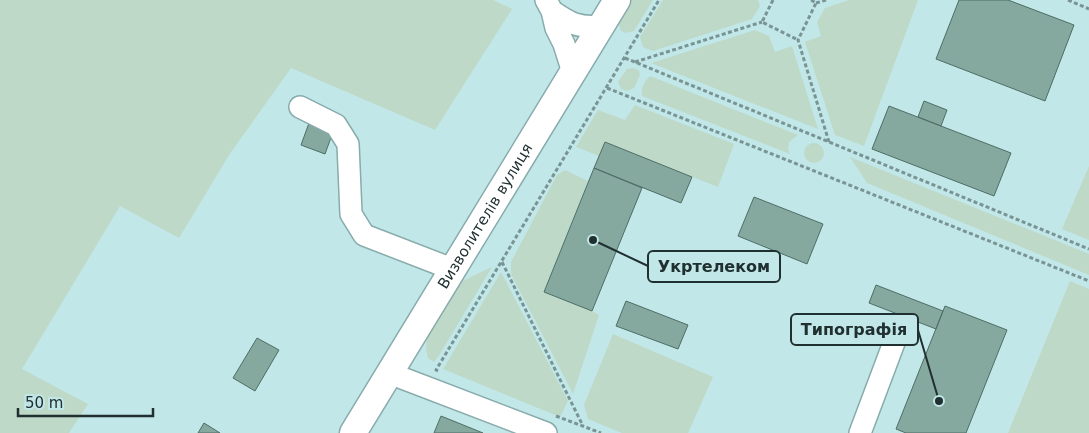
<svg xmlns="http://www.w3.org/2000/svg" width="1089" height="433" viewBox="0 0 1089 433" font-family="'DejaVu Sans',sans-serif">
  <style>
    .green { fill: #bed9c8 }
    .building { fill: #85a89f; stroke: #4e6e66 }
    .lines { fill: none; stroke-linecap: round; stroke-linejoin: round }
    .minor-casing { stroke: #88abac; stroke-width: 24 }
    .major-casing { stroke: #88abac; stroke-width: 29 }
    .path { stroke: #799494; stroke-width: 3; stroke-dasharray: 4 2.5; stroke-linecap: butt }
    .minor { stroke: #fff; stroke-width: 21 }
    .major { stroke: #fff; stroke-width: 26 }
    .labels { text-anchor: middle; dominant-baseline: central; stroke-width: 5; stroke-linejoin: round; paint-order: stroke }
    .street-label { font-size: 15px; fill: #202f2f; stroke: #c2e7e8 }
    .leader { fill: none; stroke: #202f2f; stroke-width: 2 }
    .callout-dot { fill: #202f2f; stroke: #c2e7e8; stroke-width: 2 }
    .callout { fill: #c2e7e8; stroke: #202f2f; stroke-width: 2 }
    .callout-label { font-size: 16px; text-anchor: middle; font-weight: bold; fill: #202f2f }
  </style>
  <rect width="100%" height="100%" fill="#c2e7e8"/>
  <path class="green" d="M 0,0 L 493,0 L 512,9 L 435,130 L 291,68 L 229,155 L 179,238 L 120,206 L 22,369 L 88,404 L 69,433 L 0,433 Z
    M 631,0 L 653,0 L 634,31 L 626,33 L 621,31 L 618,22 Z
    M 663,0 L 758,0 L 760,6 L 752,19 L 653,51 L 643,47 L 640,37 Z
    M 849,0 L 918,0 L 864,146 L 835,135 L 805,42 L 821,36 L 817,22 L 825,8 Z
    M 755,30 L 769,36 L 775,52 L 792,46 L 818,129 L 651,63 Z
    M 633,68 L 639,70 L 640,75 L 634,88 L 627,91 L 621,89 L 618,82 L 627,69 Z
    M 650,76 L 798,135 L 789,142 L 788,149 L 790,154 L 642,96 C 641,88 644,82 650,76 Z
    M 635,105 L 734,144 L 718,187 L 605,142 L 599,156 L 576,147 L 598,110 L 625,120 Z
    M804 153a10 10 0 1 1 20 0a10 10 0 1 1-20 0Z
    M 850,157 L 1089,254 L 1089,275 L 867,183 Z
    M 1089,166 L 1089,240 L 1062,229 Z
    M 565,170 L 588,181 L 544,292 L 592,311 L 599,315 L 573,394 L 511,274 L 511,262 L 557,175 Z
    M 492,267 L 440,354 L 434,362 L 428,358 L 426,349 L 427,338 L 431,329 L 460,282 Z
    M 501,272 L 568,401 L 560,417 L 443,369 Z
    M 1070,281 L 1089,289 L 1089,433 L 1008,433 Z
    M 613,334 L 713,377 L 688,433 L 622,433 L 588,419 L 584,405 Z"/>
  <path class="building" d="M 959,0 L 1008,0 L 1074,25 L 1045,101 L 936,59 Z
    M 924,101 L 947,110 L 941,126 L 918,117 Z
    M 889,106 L 1011,153 L 994,196 L 872,149 Z
    M 309,123 L 333,132 L 325,154 L 301,145 Z
    M 605,142 L 692,177 L 681,203 L 594,168 Z
    M 594,168 L 642,188 L 592,311 L 544,292 Z
    M 754,197 L 823,224 L 807,264 L 738,236 Z
    M 876,285 L 943,311 L 936,329 L 869,303 Z
    M 626,301 L 688,325 L 678,349 L 616,326 Z
    M 945,306 L 1007,330 L 966,433 L 906,433 L 896,429 Z
    M 257,338 L 279,350 L 255,391 L 233,378 Z
    M 441,416 L 483,433 L 434,433 Z
    M 204,423 L 220,433 L 198,433 Z"/>
  <g class="lines">
    <g class="minor-casing">
      <path id="minor" d="M 546,0 L 552,11 L 556,28 L 564,44 L 570,63 L 576,66
        M 552,11 C 570,23 577,28 600,26
        M 300,107 L 336,125 L 348,144 L 351,214 L 364,235 L 452,269
        M 389,373 L 546,433
        M 860,433 L 898,332"/>
    </g>
    <g class="major-casing">
      <g id="major">
        <path id="s1" d="M 353,433 L 617,0"/>
      </g>
    </g>
    <path class="path" d="M 773,0 L 762,22 L 798,40
      M 811,0 L 816,3 L 798,40 L 829,142
      M 1068,0 L 1089,9
      M 816,3 L 826,0
      M 625,58 L 1089,249
      M 635,62 L 762,22
      M 607,88 L 1089,281
      M 502,262 L 583,426
      M 438,371 L 436,370 L 659,0
      M 556,416 L 601,433"/>
    <use href="#minor" class="minor"/>
    <use href="#major" class="major"/>
  </g>
  <g class="labels">
    <g class="street-label">
      <text stroke="none"><textPath href="#s1" startOffset="254">Визволителів вулиця</textPath></text>
    </g>
  </g>
  <path class="leader" d="M593 240L648 266M939 401L918 330"/>
  <g class="callout-dot">
    <circle cx="593" cy="240" r="5"/>
    <circle cx="939" cy="401" r="5"/>
  </g>
  <g class="callout">
    <rect x="648" y="251" width="132" height="31" rx="5"/>
    <rect x="791" y="314" width="127" height="31" rx="5"/>
  </g>
  <g class="callout-label">
    <text x="714" y="272">Укртелеком</text>
    <text x="854" y="335">Типографія</text>
  </g>
  <path d="M18 408v8h135v-8" fill="none" stroke="#202f2f" stroke-width="2.5"/>
  <text x="25" y="408" font-size="15" fill="#202f2f" stroke="#c2e7e8" stroke-width="4" paint-order="stroke">50 m</text>
</svg>
